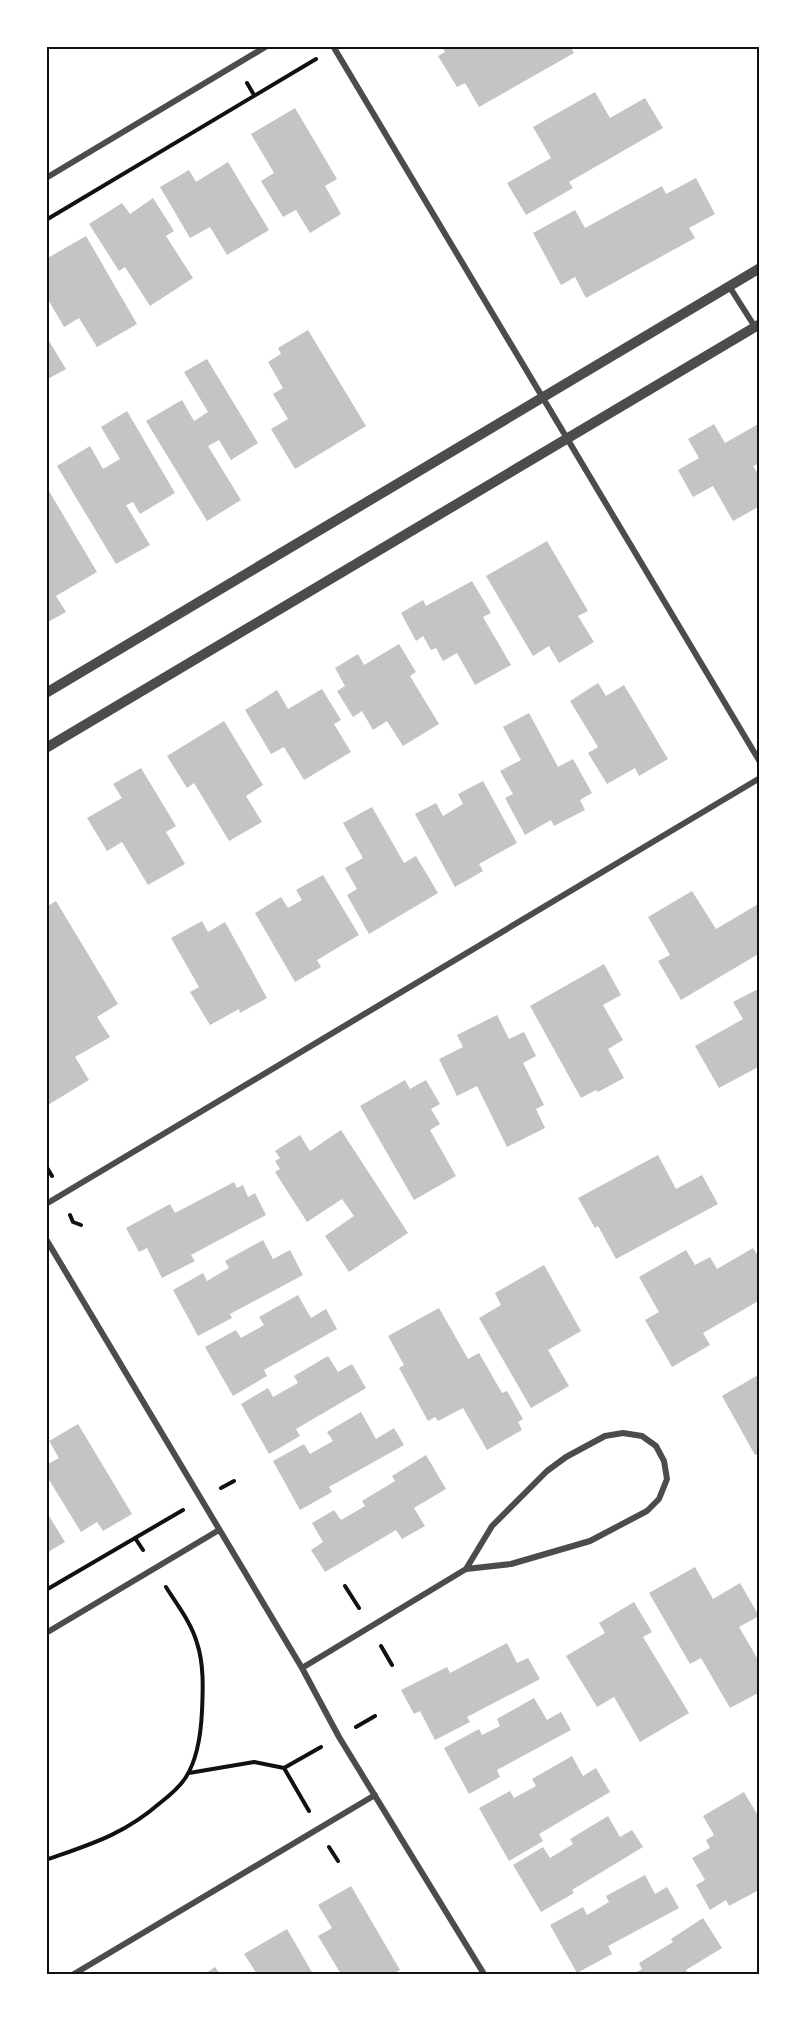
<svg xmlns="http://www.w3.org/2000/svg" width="806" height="2021" viewBox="0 0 806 2021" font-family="Georgia,serif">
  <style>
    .building { fill: #c4c4c4 }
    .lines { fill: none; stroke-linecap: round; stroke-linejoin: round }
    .path { stroke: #111; stroke-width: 4 }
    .minor { stroke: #4c4c4c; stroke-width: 6 }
    .tertiary { stroke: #4c4c4c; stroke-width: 10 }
    .neatline { fill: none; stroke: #111; stroke-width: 2 }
  </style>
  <rect width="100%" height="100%" fill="#fff"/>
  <path class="building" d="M 442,46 L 570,46 L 574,53 L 479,107 L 465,83 L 457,87 L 438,56 L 445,52 Z
    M 595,92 L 610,118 L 645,98 L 663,128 L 569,182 L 573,188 L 526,215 L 507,183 L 551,158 L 533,127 Z
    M 295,108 L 337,179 L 325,186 L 341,214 L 310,233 L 296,210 L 283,217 L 261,181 L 274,173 L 251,134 Z
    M 228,162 L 269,230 L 227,255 L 210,227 L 190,238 L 160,187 L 189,170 L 196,182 Z
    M 696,178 L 715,214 L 689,228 L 695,238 L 586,298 L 575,277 L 561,285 L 533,233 L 575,210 L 585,228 L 662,186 L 666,194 Z
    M 153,198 L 174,231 L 166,236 L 193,278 L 150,306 L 125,267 L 119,271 L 89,224 L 122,203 L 130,214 Z
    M 86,236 L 137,324 L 97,347 L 79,318 L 64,327 L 46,296 L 46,259 Z
    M 308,330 L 366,426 L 295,469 L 271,429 L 288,419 L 273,394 L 283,388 L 268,362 L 281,354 L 278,348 Z
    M 46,336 L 66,369 L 46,380 Z
    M 207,359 L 258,443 L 231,460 L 219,440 L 208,446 L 241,500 L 207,521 L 146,421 L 182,400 L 194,421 L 208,412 L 184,372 Z
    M 127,411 L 175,493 L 140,514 L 133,502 L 126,505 L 150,545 L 116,564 L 57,466 L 90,446 L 103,469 L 120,459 L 101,427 Z
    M 760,423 L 760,463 L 753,466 L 760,477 L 760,506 L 733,521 L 713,486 L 693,497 L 678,470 L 699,458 L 688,439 L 714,424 L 725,443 Z
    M 46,486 L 97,572 L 56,596 L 66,612 L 46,623 Z
    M 547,541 L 588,611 L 578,616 L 594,642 L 559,663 L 549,646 L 533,656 L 486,576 Z
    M 472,581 L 491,613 L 483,617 L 511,665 L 475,685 L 457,653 L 443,661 L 436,648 L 431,650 L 423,636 L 416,641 L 401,613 L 423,600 L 426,606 Z
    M 399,644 L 416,672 L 410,676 L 439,724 L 403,746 L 387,721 L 373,730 L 362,711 L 353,717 L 337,691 L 345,686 L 335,668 L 358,654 L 364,665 Z
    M 598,683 L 606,696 L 624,685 L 668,759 L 639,776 L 635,768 L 607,784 L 588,753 L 598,747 L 570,701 Z
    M 322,689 L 341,720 L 334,724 L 351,752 L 304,780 L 284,747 L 271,754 L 245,710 L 277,690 L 288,709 Z
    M 529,713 L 558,767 L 573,759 L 592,793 L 580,800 L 585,810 L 554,826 L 551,820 L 525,835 L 505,798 L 513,794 L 500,771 L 521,760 L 503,727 Z
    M 224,721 L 263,785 L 246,796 L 262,822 L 229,841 L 194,783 L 187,788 L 167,756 Z
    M 141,768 L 176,826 L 166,832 L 185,864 L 148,885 L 122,842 L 107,851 L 87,818 L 122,798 L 113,784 Z
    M 483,781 L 517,843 L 479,864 L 483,871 L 455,887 L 415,814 L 436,803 L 443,816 L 463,804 L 458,794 Z
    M 372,807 L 404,863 L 416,856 L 438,893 L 369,934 L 347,895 L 357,889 L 345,868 L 363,858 L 343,823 Z
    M 323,875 L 359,935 L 317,960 L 321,967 L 295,982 L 255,913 L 281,897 L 288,908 L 302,900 L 296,890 Z
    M 692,891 L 716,929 L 760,903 L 760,953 L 681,1000 L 658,961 L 670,955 L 648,917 Z
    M 56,901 L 118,1004 L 97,1017 L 110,1037 L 75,1057 L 89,1080 L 48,1105 L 46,907 Z
    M 202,921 L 208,932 L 225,922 L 267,998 L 240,1013 L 239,1009 L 210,1025 L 190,992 L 199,987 L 171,938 Z
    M 604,964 L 621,995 L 603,1005 L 623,1040 L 608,1049 L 624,1078 L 598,1092 L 596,1090 L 581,1098 L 530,1006 Z
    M 760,988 L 760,1066 L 719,1088 L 695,1046 L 743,1019 L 733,1002 Z
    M 497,1015 L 509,1039 L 524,1032 L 536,1056 L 523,1063 L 544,1105 L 536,1109 L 545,1128 L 507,1147 L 477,1086 L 457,1096 L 439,1059 L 463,1047 L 457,1035 Z
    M 405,1080 L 410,1089 L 426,1080 L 440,1104 L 431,1109 L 440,1124 L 430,1130 L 456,1176 L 414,1200 L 360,1106 Z
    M 341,1130 L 408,1233 L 349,1272 L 325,1236 L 354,1216 L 342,1199 L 307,1222 L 275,1172 L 280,1169 L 275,1161 L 280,1158 L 275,1151 L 300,1135 L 310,1151 Z
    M 658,1155 L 676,1189 L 702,1175 L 718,1204 L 616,1259 L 598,1226 L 595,1228 L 578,1198 Z
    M 234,1182 L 237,1188 L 243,1185 L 248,1197 L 255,1193 L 266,1215 L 191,1255 L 195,1261 L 162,1278 L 147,1248 L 139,1252 L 126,1228 L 170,1204 L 175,1213 Z
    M 263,1240 L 273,1259 L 290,1250 L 303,1275 L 230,1314 L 232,1318 L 198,1336 L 173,1290 L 203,1273 L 207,1281 L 229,1268 L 225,1261 Z
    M 753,1248 L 760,1259 L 760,1300 L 703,1333 L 710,1345 L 672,1367 L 645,1320 L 659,1312 L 639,1277 L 686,1250 L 695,1265 L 710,1257 L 717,1269 Z
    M 544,1265 L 581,1331 L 548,1350 L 569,1386 L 531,1408 L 479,1318 L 501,1305 L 495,1293 Z
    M 298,1295 L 311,1318 L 326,1309 L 337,1329 L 264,1370 L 267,1376 L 233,1396 L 205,1347 L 236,1330 L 241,1338 L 264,1325 L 259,1317 Z
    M 439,1308 L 468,1359 L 479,1353 L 502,1393 L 507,1391 L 523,1419 L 518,1422 L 522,1430 L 487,1450 L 463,1408 L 438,1421 L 435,1417 L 428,1421 L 399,1368 L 404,1365 L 388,1336 Z
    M 328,1356 L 338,1372 L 352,1364 L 366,1388 L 296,1429 L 300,1436 L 269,1454 L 241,1404 L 268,1388 L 273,1397 L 298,1383 L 294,1376 Z
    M 758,1375 L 760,1378 L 760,1453 L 755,1455 L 722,1396 Z
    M 361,1412 L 376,1439 L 394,1428 L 404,1445 L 329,1487 L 332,1492 L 300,1510 L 273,1461 L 304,1444 L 310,1454 L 333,1441 L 327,1432 Z
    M 78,1424 L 132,1514 L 103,1531 L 97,1522 L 81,1532 L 46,1475 L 46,1465 L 59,1458 L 49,1441 Z
    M 426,1455 L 446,1489 L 414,1508 L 425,1526 L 402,1539 L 396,1530 L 325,1572 L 311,1550 L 323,1542 L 312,1523 L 334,1510 L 341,1520 L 365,1506 L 362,1501 L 395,1481 L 392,1476 Z
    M 46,1511 L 65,1542 L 46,1553 Z
    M 695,1567 L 713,1599 L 740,1583 L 759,1616 L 739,1627 L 760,1663 L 760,1692 L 730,1708 L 701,1658 L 690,1664 L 649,1593 Z
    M 634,1602 L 652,1632 L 643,1637 L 689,1713 L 640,1742 L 614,1697 L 597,1707 L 566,1656 L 605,1633 L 599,1623 Z
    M 507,1643 L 517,1663 L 528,1658 L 540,1679 L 467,1717 L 470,1722 L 435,1740 L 420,1711 L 414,1714 L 401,1690 L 447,1667 L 450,1673 Z
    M 534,1698 L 547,1720 L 561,1712 L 571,1730 L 497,1770 L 500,1777 L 469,1794 L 444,1748 L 479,1729 L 482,1735 L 500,1726 L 497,1719 Z
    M 572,1756 L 583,1776 L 596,1768 L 610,1792 L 539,1834 L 543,1841 L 509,1861 L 479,1808 L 510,1791 L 514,1798 L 536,1786 L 532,1779 Z
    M 744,1792 L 760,1819 L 760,1895 L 757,1891 L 729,1906 L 726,1900 L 710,1910 L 696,1885 L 705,1880 L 692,1858 L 710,1848 L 706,1840 L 714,1835 L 703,1816 Z
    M 608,1816 L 620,1837 L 632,1830 L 643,1847 L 572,1890 L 574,1893 L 541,1912 L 513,1865 L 543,1847 L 550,1858 L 573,1844 L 570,1839 Z
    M 645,1875 L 655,1894 L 667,1887 L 679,1908 L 608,1946 L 612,1954 L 577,1973 L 550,1925 L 583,1907 L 587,1915 L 609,1902 L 606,1896 Z
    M 351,1886 L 400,1970 L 392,1974 L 341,1974 L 318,1936 L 332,1928 L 318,1905 Z
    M 703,1918 L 722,1948 L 686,1970 L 688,1974 L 633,1974 L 642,1969 L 639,1963 L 673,1942 L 671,1939 Z
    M 287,1929 L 313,1974 L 257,1974 L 244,1954 Z
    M 215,1967 L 220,1974 L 205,1974 Z"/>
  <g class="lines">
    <path class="path" d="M 247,83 L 254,95
      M 46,220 L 316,59
      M 46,1166 L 52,1176
      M 70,1215 L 73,1222 L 81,1225
      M 221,1488 L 234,1481
      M 135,1538 L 143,1550
      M 345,1586 L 359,1608
      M 46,1590 L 183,1510
      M 381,1646 L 392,1665
      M 356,1727 L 375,1716
      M 284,1768 L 309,1811
      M 189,1773 L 254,1762 L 284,1768 L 321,1747
      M 329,1847 L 338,1861
      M 46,1860 C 91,1844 123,1835 160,1803 C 169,1796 180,1787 186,1777 C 198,1758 201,1733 202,1711 C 203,1689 204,1664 197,1643 C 191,1622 177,1605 166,1587"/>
    <path class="minor" d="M 333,46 L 760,762
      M 46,178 L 267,46
      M 729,286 L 755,327
      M 46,1204 L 760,778
      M 46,1239 L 302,1668 L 339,1737 L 484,1974
      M 46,1633 L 219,1530
      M 302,1668 L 466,1569 L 511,1564 L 590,1541 L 647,1511 L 659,1499 L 667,1479 L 664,1461 L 656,1446 L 642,1436 L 623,1433 L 605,1436 L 566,1457 L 547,1471 L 492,1526 L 466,1569
      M 74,1974 L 375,1795"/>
    <path class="tertiary" d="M 46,693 L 760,268
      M 46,748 L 760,324"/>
  </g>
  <rect width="806" height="2021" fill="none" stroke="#ffffff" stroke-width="96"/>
  <rect x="48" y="48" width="710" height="1925" class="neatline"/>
</svg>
